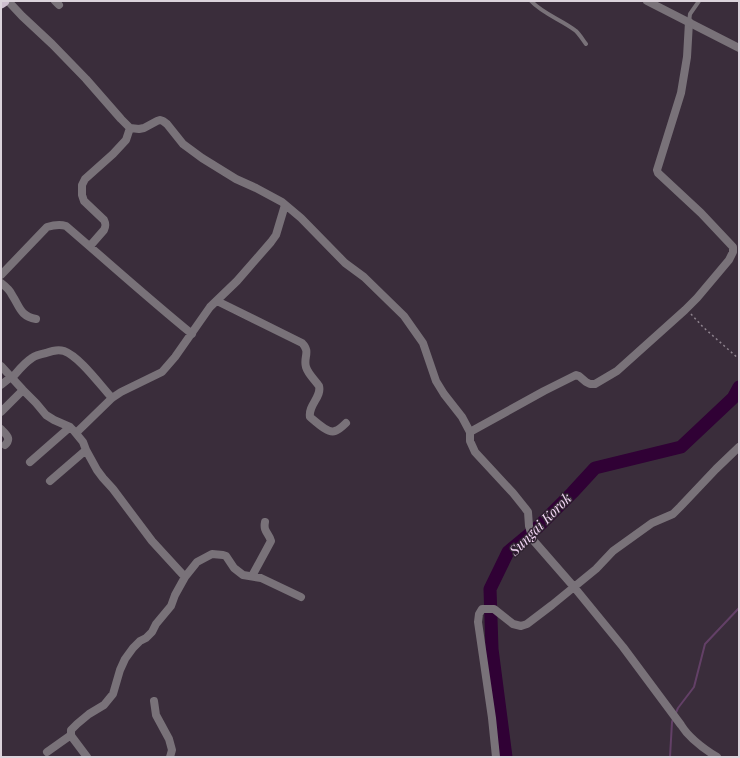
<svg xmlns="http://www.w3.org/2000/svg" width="740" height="758" viewBox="0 0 740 758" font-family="'Playfair Display',serif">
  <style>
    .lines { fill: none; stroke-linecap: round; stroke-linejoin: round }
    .stream { stroke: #634067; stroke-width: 2 }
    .river { stroke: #300135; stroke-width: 13 }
    .path { stroke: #8e838e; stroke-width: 1.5; stroke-dasharray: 2 3; stroke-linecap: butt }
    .service { stroke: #797279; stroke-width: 4 }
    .minor { stroke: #797279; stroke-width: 8 }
    .tertiary { stroke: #797279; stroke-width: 8 }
    .trunk { stroke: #cdbece; stroke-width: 11 }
    .labels { text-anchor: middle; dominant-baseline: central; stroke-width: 3; stroke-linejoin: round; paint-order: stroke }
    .water-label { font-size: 14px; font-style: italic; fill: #f4d7f6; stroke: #302431 }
  </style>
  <rect width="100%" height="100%" fill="#3a2d3b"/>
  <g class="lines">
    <path class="stream" d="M 675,715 L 678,708 L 694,687 L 705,644 L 739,608
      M 670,757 L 672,722 L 673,719"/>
    <path class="river" d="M 506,757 L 492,649 L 490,589 L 508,552 L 538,527 L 572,493 L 595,468 L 681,447 L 733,398 L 739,387"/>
    <path class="path" d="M 691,314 L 703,327 L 739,359"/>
    <path class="service" d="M 531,1 C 543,14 562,20 576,31 C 580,35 583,40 586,44
      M 689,22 L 690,14 L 699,1"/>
    <path class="minor" d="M 8,1 L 22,16 L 52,44 L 86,79 L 121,119 L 130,128 L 139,129 L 144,128 L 157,121 L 160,120 L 163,121 L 167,124 L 183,144 L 202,158 L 236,179 L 256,188 L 282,202 L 301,218 L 345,263 L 364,277 L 404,316 L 423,343 L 436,381 L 444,394 L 462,417 L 470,432 L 470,441 L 475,452 L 513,493 L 525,508 L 528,512 L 529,526 L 533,540 L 574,587 L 623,647 L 681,725 C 689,738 704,749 717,757
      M 55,1 L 59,5
      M 90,246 L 104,230 C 106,226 106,224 104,220 L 84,201 L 82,195 L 82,185 L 85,179 L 113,154 L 126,140 L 130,128
      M 1,275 L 47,227 C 54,225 59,224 66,226 C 108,262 149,299 192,334
      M 1,283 C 5,286 10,290 12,295 C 20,307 20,316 36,319
      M 217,301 L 302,343 C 311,352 303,357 306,367 C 308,374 315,380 319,386 C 322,397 308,405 310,417 C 315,421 328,434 335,431 C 339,430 343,426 346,423
      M 1,366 L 23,390 L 36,403 L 46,415 L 54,420 L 70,427 L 74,431 L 83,442 L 86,450 L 97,470 L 103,478 L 113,489 L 152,541 L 185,577
      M 12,378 C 18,371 24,363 32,358 C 36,355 41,354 46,353 C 51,351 58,349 64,351 C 80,357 100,385 112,398
      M 1,385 L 11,377
      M 1,412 L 23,390
      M 1,429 C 6,435 12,438 5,445
      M 470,432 L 544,391 L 576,375 L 579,376 L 586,382 L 590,384 L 595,384 L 617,371 L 685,310 L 697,298 L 729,260 L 733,252 L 733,247 L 701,213 L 658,173 L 657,170 L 681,93 L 687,57 L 689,22
      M 76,433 L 112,398 L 121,392 L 162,372 L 175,357 L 210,307 L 237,281 L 271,242 L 276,235 L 285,205
      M 30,462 L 70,427
      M 50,481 L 86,450
      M 252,576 L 271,541 C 269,533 263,532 265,522
      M 154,701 L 156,715 L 169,739 L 172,750 L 170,757
      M 47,752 L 71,735
      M 87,757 L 72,737 L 71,735 L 71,730 L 77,724 L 89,714 L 104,705 L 113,694 L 120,670 L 125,659 L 133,648 L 140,641 L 146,638 L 152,632 L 156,624 L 171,606 L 175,595 L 185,577 L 197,562 L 212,554 L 223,555 L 226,556 L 234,568 L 243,575 L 261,578 L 301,597
      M 496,757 L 492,718 L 478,622 L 479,614 L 482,609 L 494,609 L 513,624 L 521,626 L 527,624 L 552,605 L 596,569 L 613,551 L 652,523 L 673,514 L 680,507 L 716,469 L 739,447"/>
    <path class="tertiary" d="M 647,1 L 739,48"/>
    <path class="trunk" d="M 1,3 L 4,1"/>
  </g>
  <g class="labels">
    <g class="water-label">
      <text transform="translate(540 524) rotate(-45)">Sungai Korok</text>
    </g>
  </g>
  <rect width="740" height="758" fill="none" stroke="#dbd3db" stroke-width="4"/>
</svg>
